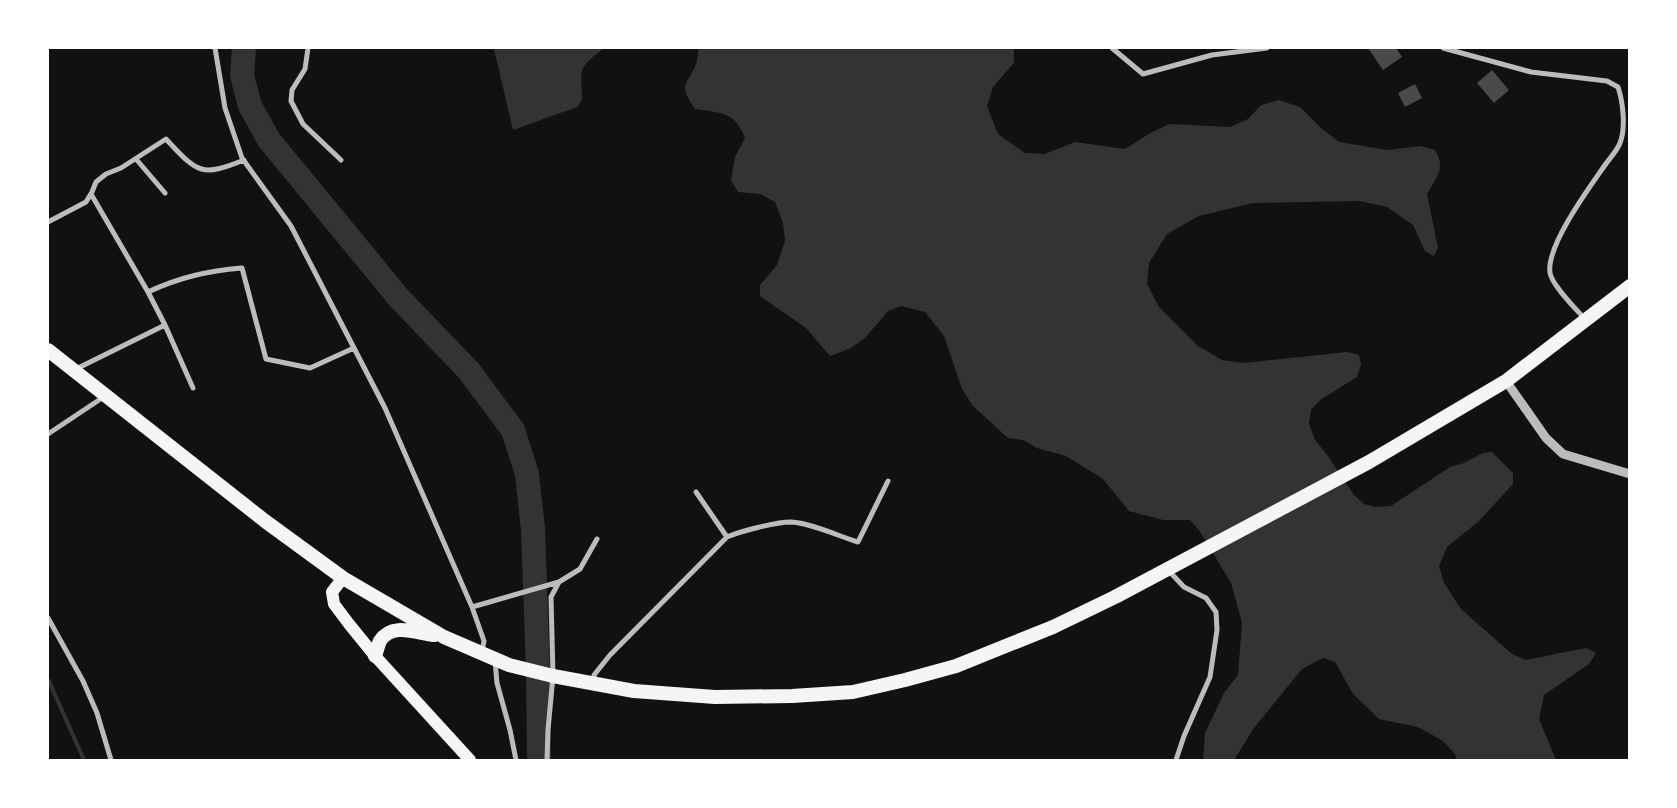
<svg xmlns="http://www.w3.org/2000/svg" width="1677" height="808" viewBox="0 0 1677 808" font-family="'Open Sans',sans-serif">
  <style>
    .water { fill: #333 }
    .lines { fill: none; stroke-linecap: round; stroke-linejoin: round }
    .stream { stroke: #333; stroke-width: 4 }
    .river { stroke: #333; stroke-width: 24 }
    .building { fill: #4a4a4a }
    .minor { stroke: #bcbcbc; stroke-width: 5 }
    .tertiary { stroke: #bcbcbc; stroke-width: 9 }
    .primary { stroke: #f5f5f5; stroke-width: 12 }
    .trunk { stroke: #f5f5f5; stroke-width: 14 }
  </style>
  <rect width="100%" height="100%" fill="#111"/>
  <path class="water" d="M 498,48 L 604,48 C 577,69 581,68 582,100 L 577,107 L 513,130 L 494,49 Z
    M 698,48 L 1014,48 L 1014,63 L 993,87 L 987,106 L 998,134 L 1025,153 L 1045,154 L 1075,142 L 1125,149 L 1152,132 L 1170,124 L 1230,127 L 1248,119 L 1261,105 L 1279,100 L 1300,107 L 1321,128 L 1339,142 L 1388,150 L 1420,146 L 1435,150 C 1446,169 1437,176 1427,194 L 1438,248 L 1434,256 L 1425,251 L 1413,225 L 1387,207 L 1360,201 L 1253,203 L 1199,216 L 1167,234 L 1149,263 L 1147,284 L 1159,307 L 1198,346 L 1222,360 L 1243,363 L 1347,352 L 1359,355 L 1361,364 L 1357,377 L 1320,400 L 1311,410 L 1309,424 L 1315,440 L 1328,456 L 1354,495 L 1364,504 L 1375,507 L 1391,506 L 1450,467 L 1464,463 L 1483,453 L 1492,452 L 1513,473 L 1513,484 L 1479,521 L 1447,547 L 1439,566 L 1444,583 L 1461,609 L 1512,654 L 1526,660 L 1586,648 L 1596,653 L 1589,664 L 1544,695 L 1539,719 L 1556,760 L 1457,760 L 1455,754 L 1443,741 L 1418,727 L 1379,719 L 1353,694 L 1335,662 L 1323,658 L 1302,669 L 1254,728 L 1234,760 L 1203,760 L 1205,733 L 1224,693 L 1238,675 L 1242,623 L 1231,583 L 1199,530 L 1190,520 L 1163,520 L 1129,511 L 1103,479 L 1066,456 L 1037,448 L 1023,440 L 1008,438 L 973,406 L 962,389 L 944,336 L 925,312 L 901,306 L 888,311 L 865,338 L 851,348 L 830,356 L 806,328 L 760,296 L 760,285 L 777,265 L 785,241 L 783,223 L 775,202 L 760,194 L 738,192 L 731,180 L 735,157 L 745,138 C 735,111 720,113 695,109 C 677,83 687,87 696,64 C 698,59 698,53 698,48 Z"/>
  <g class="lines">
    <path class="stream" d="M 48,679 L 84,760"/>
    <path class="river" d="M 244,48 L 242,75 L 250,106 L 269,140 L 399,298 L 469,371 L 513,430 L 527,474 L 533,529 L 538,674 L 539,760"/>
  </g>
  <path class="building" d="M 1368,48 L 1396,48 L 1402,57 L 1383,70 Z
    M 1492,70 L 1509,90 L 1494,103 L 1477,83 Z
    M 1415,84 L 1422,98 L 1405,107 L 1398,93 Z"/>
  <g class="lines">
    <path class="minor" d="M 215,48 L 225,108 L 242,158 L 291,226 L 354,348 L 385,408 L 472,607 L 484,641 L 482,652
      M 308,48 L 305,69 L 292,90 L 291,101 L 303,124 L 341,160
      M 1112,48 L 1143,74 L 1212,55 L 1267,48
      M 1443,48 L 1531,72 L 1607,81 L 1618,87 C 1623,102 1626,128 1620,143 C 1617,151 1609,159 1605,165 C 1589,188 1546,246 1550,273 C 1552,285 1575,308 1584,318
      M 136,159 L 165,193
      M 91,194 L 148,292
      M 48,222 L 86,202 L 92,192 L 96,182 L 106,174 L 121,168 L 166,139 C 197,172 200,178 244,160
      M 76,369 L 165,325
      M 193,388 L 165,325 L 148,292 C 180,277 208,271 242,268 L 266,359 L 310,368 L 354,348
      M 48,434 L 105,396
      M 696,492 L 727,537
      M 1169,571 L 1184,587 L 1206,598 L 1216,612 L 1217,630 L 1210,677 L 1184,736 L 1176,760
      M 472,607 L 559,582
      M 48,618 L 83,681 L 97,713 L 111,760
      M 495,661 L 497,683 L 510,730 L 516,760
      M 595,684 L 594,675 L 610,655 L 727,537 C 741,531 776,522 791,522 C 811,523 838,536 858,542 L 888,481
      M 547,760 L 548,730 L 553,676 L 551,597 L 559,582 L 580,569 L 597,539"/>
    <path class="tertiary" d="M 1506,381 L 1546,438 L 1563,454 L 1630,474"/>
    <path class="primary" d="M 343,578 L 332,592 L 334,604 L 349,624 L 375,656 L 470,760"/>
    <path class="trunk" d="M 48,350 L 265,521 L 343,578 L 444,637 L 509,665 L 553,676 L 634,691 L 715,697 L 792,696 L 853,692 L 905,680 L 956,666 L 1053,627 L 1115,597 L 1369,462 L 1506,381 L 1630,286
      M 375,656 C 377,651 378,645 380,641 C 392,622 416,633 434,635"/>
  </g>
  <rect width="1677" height="808" fill="none" stroke="#ffffff" stroke-width="98"/>
</svg>
